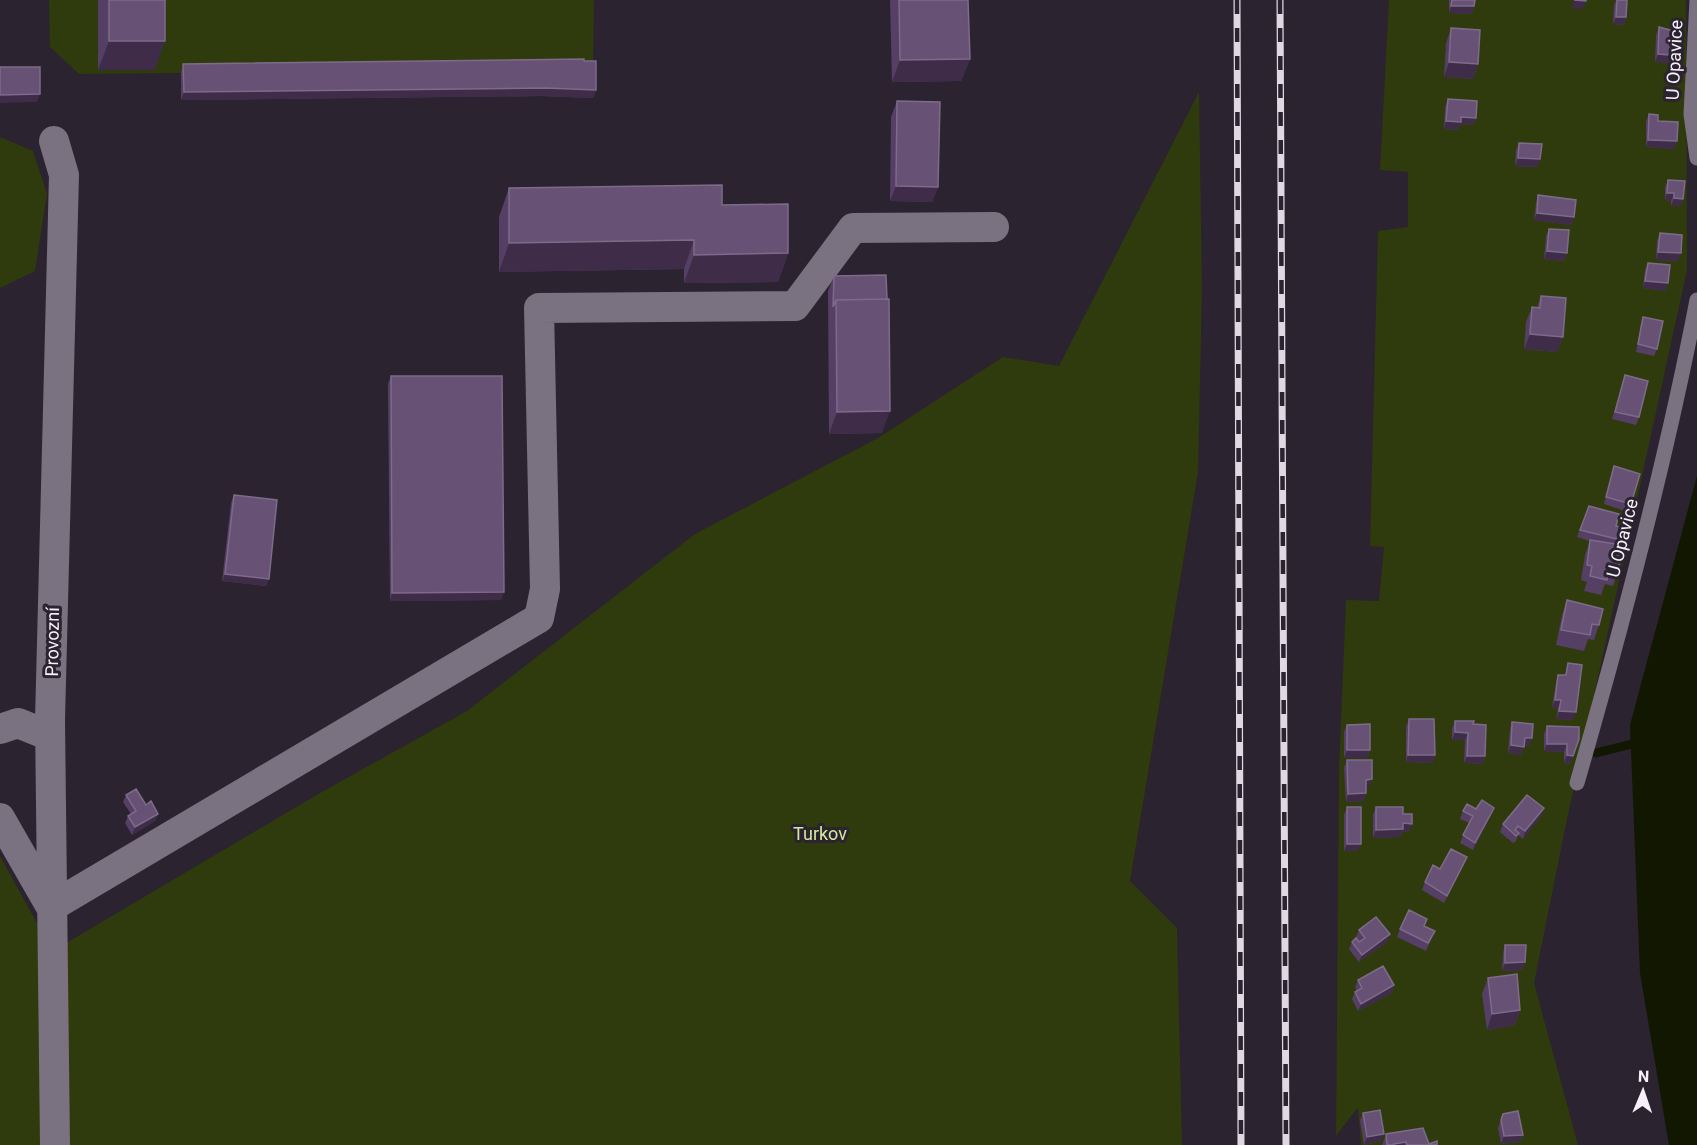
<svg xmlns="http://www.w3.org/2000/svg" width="1697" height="1145" viewBox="0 0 1697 1145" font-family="Roboto,sans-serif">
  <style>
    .green { fill: #2f3b0d }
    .water { fill: #111701 }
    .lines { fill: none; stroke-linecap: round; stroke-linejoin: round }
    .stream { stroke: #111701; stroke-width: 9 }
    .lane { stroke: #7a7181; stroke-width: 15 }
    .street { stroke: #7a7181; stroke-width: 30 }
    .rail-casing { stroke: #dfd9e3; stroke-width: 7 }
    .rail { stroke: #2b2330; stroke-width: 4.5; stroke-dasharray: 14; stroke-linecap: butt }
    .wall { fill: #563f65 }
    .shaded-wall { fill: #3e2c49 }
    .building { fill: #675275; stroke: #7d6b8a; stroke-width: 1.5 }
    .labels { text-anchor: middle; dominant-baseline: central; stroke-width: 6; stroke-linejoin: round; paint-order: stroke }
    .street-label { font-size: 18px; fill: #f5f0f9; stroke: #2b2330 }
    .park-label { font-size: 18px; fill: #d2ea9c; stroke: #2b2330 }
  </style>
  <rect width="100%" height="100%" fill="#2b2330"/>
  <path class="green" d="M 49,0 L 594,0 L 593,69 L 79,74 L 50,47 Z
    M 1389,0 L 1686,0 L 1687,270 L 1566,824 L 1534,983 L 1578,1145 L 1361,1145 L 1358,1107 L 1336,1136 L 1339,770 L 1346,600 L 1379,601 L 1384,547 L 1370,546 L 1378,231 L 1408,227 L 1408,172 L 1380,170 Z
    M 1199,92 L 1202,289 L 1198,472 L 1130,881 L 1177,928 L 1182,1145 L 0,1145 L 0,856 L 38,925 L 68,942 L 320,793 L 467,711 L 695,534 L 878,438 L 1003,357 L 1059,366 Z
    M 0,137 L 33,151 L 47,194 L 35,271 L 0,288 Z"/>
  <path class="water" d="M 1697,476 L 1697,1145 L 1669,1145 L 1640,973 L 1630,725 Z"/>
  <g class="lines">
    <path class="stream" d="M 1596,753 L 1640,742"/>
    <path class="lane" d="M 1697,0 L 1691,114 L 1697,158
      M 1577,783 C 1623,624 1666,462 1697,300"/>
    <path class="street" d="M 54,141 L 64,175 L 50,720 L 55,1145
      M 0,729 L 18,723 L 50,736
      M 0,818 L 51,907 L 539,618 L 545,589 L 539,308 L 795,306 L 853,228 L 994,227"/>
    <g class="rail-casing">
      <path id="rail" d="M 1237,0 L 1241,1145
        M 1280,0 L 1286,1145"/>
    </g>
    <use href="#rail" class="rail"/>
  </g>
  <path class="wall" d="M 98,0 L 165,0 L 155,70 L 98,70 Z
    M 890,0 L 968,0 L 970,59 L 961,81 L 892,82 Z
    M 1449,0 L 1475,0 L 1474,6 L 1472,14 L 1449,13 Z
    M 1616,0 L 1627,0 L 1626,17 L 1624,25 L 1613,24 L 1614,5 Z
    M 1659,27 L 1680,56 L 1677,63 L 1655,62 L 1656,35 Z
    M 1451,28 L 1478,64 L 1473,79 L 1444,77 L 1446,43 Z
    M 584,61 L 596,90 L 593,98 L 542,96 L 181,100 L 181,72 L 183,64 Z
    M 1448,99 L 1476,118 L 1473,125 L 1460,124 L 1458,130 L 1444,129 L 1445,107 Z
    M 897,101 L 938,187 L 932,202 L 890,201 L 891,117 Z
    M 1649,114 L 1677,141 L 1674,149 L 1646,147 L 1646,121 Z
    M 1519,143 L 1538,167 L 1515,166 L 1516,150 Z
    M 1668,180 L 1683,199 L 1681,206 L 1671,206 L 1671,201 L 1665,200 L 1665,187 Z
    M 509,188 L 722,205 L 788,253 L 778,282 L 684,283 L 684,269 L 499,272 L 499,217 Z
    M 1538,195 L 1574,217 L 1571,225 L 1534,220 L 1536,203 Z
    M 1549,229 L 1567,253 L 1564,261 L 1544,259 L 1546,236 Z
    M 1660,233 L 1678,261 L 1656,260 L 1657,241 Z
    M 1648,263 L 1668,283 L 1665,291 L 1643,288 L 1645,270 Z
    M 834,276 L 887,299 L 882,433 L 829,434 L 828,291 Z
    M 1541,296 L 1563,337 L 1557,352 L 1524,349 L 1526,322 L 1532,307 L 1537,307 Z
    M 1643,317 L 1657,349 L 1654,356 L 1636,352 L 1641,325 Z
    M 1625,375 L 1639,417 L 1636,425 L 1612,419 Z
    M 391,376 L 504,592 L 501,600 L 390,601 L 388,384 Z
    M 1614,466 L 1640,474 L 1628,512 L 1604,504 Z
    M 234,495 L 269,579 L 266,586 L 222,581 L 231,503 Z
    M 1589,506 L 1616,526 L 1621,540 L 1620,545 L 1618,571 L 1613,586 L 1605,584 L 1601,595 L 1584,591 L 1587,582 L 1581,580 L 1585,555 L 1590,541 L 1577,537 Z
    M 1567,600 L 1599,625 L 1594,640 L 1588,639 L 1584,651 L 1556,645 L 1562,615 Z
    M 1568,663 L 1573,720 L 1556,719 L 1558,708 L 1552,707 L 1556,683 L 1558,675 L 1565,675 Z
    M 1409,719 L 1435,755 L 1432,763 L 1406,762 L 1406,727 Z
    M 1455,721 L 1473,724 L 1485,756 L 1482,764 L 1464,763 L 1465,740 L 1452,740 L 1452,729 Z
    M 1512,722 L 1532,738 L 1529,746 L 1524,746 L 1521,755 L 1508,753 L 1510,729 Z
    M 1347,725 L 1370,750 L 1367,758 L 1344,758 L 1344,732 Z
    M 1547,726 L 1579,727 L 1570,764 L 1564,763 L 1564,752 L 1544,751 L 1544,734 Z
    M 1347,760 L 1369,787 L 1366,787 L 1366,793 L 1363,801 L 1346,802 L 1344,768 Z
    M 126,795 L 146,805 L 158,814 L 155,821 L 132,835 L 125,823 L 128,816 L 131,814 L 123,802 Z
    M 1347,807 L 1358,851 L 1344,851 L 1344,815 Z
    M 1376,807 L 1403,814 L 1409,832 L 1402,831 L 1400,837 L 1373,838 L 1373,815 Z
    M 1494,808 L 1491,815 L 1473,850 L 1460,843 L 1469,823 L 1460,819 L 1463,811 Z
    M 1544,808 L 1541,816 L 1523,839 L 1518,835 L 1516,841 L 1513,843 L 1500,832 L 1503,824 Z
    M 1464,864 L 1444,903 L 1422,890 L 1425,882 L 1440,869 Z
    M 1400,929 L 1435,931 L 1426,951 L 1397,937 Z
    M 1359,930 L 1387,942 L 1359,962 L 1349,949 L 1352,942 L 1359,942 L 1356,937 Z
    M 1505,945 L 1525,962 L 1522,970 L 1502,971 L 1503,953 Z
    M 1488,978 L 1520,1010 L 1515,1025 L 1487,1030 L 1482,994 Z
    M 1358,980 L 1394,985 L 1392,993 L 1358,1011 L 1352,999 L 1355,992 L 1357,991 L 1355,987 Z
    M 1363,1113 L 1381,1141 L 1364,1145 L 1360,1121 Z
    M 1503,1114 L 1523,1135 L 1520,1142 L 1501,1144 L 1498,1128 Z
    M 1386,1134 L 1429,1144 L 1437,1145 L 1382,1145 Z"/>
  <path class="shaded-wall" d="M 1574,1 L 1586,1 L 1583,9 L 1571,8 Z
    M 1451,6 L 1474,6 L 1472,14 L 1449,13 Z
    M 1616,17 L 1626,17 L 1624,25 L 1613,24 Z
    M 109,41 L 165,41 L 155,70 L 98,70 Z
    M 1658,54 L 1680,56 L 1677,63 L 1655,62 Z
    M 970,59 L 961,81 L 892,82 L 900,60 Z
    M 1449,62 L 1478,64 L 1473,79 L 1444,77 Z
    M 545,88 L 596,90 L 593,98 L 542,96 L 181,100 L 184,92 Z
    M 40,94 L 37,102 L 0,103 L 0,95 Z
    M 1461,117 L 1476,118 L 1473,125 L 1460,124 L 1458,130 L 1444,129 L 1446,121 Z
    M 1648,140 L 1677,141 L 1674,149 L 1646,147 Z
    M 1518,158 L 1540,159 L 1538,167 L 1515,166 Z
    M 896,186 L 938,187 L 932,202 L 890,201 Z
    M 1667,193 L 1674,193 L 1671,201 L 1665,200 Z
    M 1674,198 L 1683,199 L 1681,206 L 1671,206 Z
    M 1537,213 L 1574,217 L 1571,225 L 1534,220 Z
    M 694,240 L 684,269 L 499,272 L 509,243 Z
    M 1547,251 L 1567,253 L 1564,261 L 1544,259 Z
    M 1658,252 L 1681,253 L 1678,261 L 1656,260 Z
    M 788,253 L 778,282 L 684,283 L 694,255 Z
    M 1645,281 L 1668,283 L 1665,291 L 1643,288 Z
    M 1530,334 L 1563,337 L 1557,352 L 1524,349 Z
    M 890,411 L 882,433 L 829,434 L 837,412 Z
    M 225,574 L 269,579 L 266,586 L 222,581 Z
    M 504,592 L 501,600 L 390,601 L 392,593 Z
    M 1555,700 L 1561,700 L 1558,708 L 1552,707 Z
    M 1559,711 L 1576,712 L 1573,720 L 1556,719 Z
    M 1455,732 L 1468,733 L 1465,740 L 1452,740 Z
    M 1525,738 L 1532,738 L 1529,746 L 1522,745 Z
    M 1547,744 L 1567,744 L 1564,752 L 1544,751 Z
    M 1511,745 L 1524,747 L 1521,755 L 1508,753 Z
    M 1347,750 L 1370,750 L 1367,758 L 1344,758 Z
    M 1408,755 L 1435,755 L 1432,763 L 1406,762 Z
    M 1567,755 L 1573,756 L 1570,764 L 1564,763 Z
    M 1467,756 L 1485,756 L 1482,764 L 1464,763 Z
    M 1372,779 L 1369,787 L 1363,787 L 1366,780 Z
    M 1366,793 L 1363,801 L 1346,802 L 1348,794 Z
    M 1494,808 L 1491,815 L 1473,850 L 1475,843 Z
    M 1544,808 L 1541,816 L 1523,839 L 1525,831 Z
    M 158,814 L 155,821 L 132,835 L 135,827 Z
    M 1403,823 L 1412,824 L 1409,832 L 1402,831 L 1400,837 L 1373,838 L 1376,830 Z
    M 1347,844 L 1361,844 L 1358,851 L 1344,851 Z
    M 1467,857 L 1464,864 L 1444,903 L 1447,896 Z
    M 1390,934 L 1387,942 L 1359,962 L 1362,955 Z
    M 1525,962 L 1522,970 L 1502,971 L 1505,963 Z
    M 1394,985 L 1392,993 L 1358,1011 L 1361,1004 Z
    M 1520,1010 L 1515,1025 L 1487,1030 L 1492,1014 Z
    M 1384,1134 L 1381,1141 L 1364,1145 L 1367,1137 Z
    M 1523,1135 L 1520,1142 L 1501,1144 L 1504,1136 Z
    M 1406,1142 L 1405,1145 L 1393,1145 L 1394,1144 Z"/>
  <path class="building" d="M 109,0 L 165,0 L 165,41 L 109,41 Z
    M 899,0 L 968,0 L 970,59 L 900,60 Z
    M 1452,0 L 1475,0 L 1474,6 L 1451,6 Z
    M 1574,0 L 1586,0 L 1586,1 Z
    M 1617,0 L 1627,0 L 1626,17 L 1616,17 Z
    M 1659,27 L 1681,33 L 1680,56 L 1658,54 Z
    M 1451,28 L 1480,30 L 1478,64 L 1449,62 Z
    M 584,59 L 584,61 L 596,61 L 596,90 L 545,88 L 184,92 L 183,64 Z
    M 0,67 L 40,67 L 40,94 L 0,95 Z
    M 1448,99 L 1477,101 L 1476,118 L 1461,117 L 1461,122 L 1446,121 Z
    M 897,101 L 940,102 L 938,187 L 896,186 Z
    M 1649,114 L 1658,115 L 1658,121 L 1678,122 L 1677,141 L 1648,140 Z
    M 1519,143 L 1542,144 L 1540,159 L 1518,158 Z
    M 1668,180 L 1685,181 L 1683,199 L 1674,198 L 1674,193 L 1667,193 Z
    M 722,185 L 722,205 L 788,204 L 788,253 L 694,255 L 694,240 L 509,243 L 509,188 Z
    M 1538,195 L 1576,200 L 1574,217 L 1537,213 Z
    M 1549,229 L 1569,230 L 1567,253 L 1547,251 Z
    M 1660,233 L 1682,235 L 1681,253 L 1658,252 Z
    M 1648,263 L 1670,265 L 1668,283 L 1645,281 Z
    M 886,275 L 887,299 L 836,300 L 833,307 L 834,276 Z
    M 1541,296 L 1566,298 L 1563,337 L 1530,334 L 1532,307 L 1540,308 Z
    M 889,299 L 890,411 L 837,412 L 836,300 Z
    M 1643,317 L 1663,321 L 1657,349 L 1638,344 Z
    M 1625,375 L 1648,381 L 1639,417 L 1615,412 Z
    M 391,376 L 502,376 L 504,592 L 392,593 Z
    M 1614,466 L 1640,474 L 1631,504 L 1606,497 Z
    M 234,495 L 277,500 L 269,579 L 225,574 Z
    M 1589,506 L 1619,514 L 1616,526 L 1624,528 L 1621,540 L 1580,530 Z
    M 1590,540 L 1623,545 L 1618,571 L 1609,569 L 1607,580 L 1590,576 L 1592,566 L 1587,565 Z
    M 1567,600 L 1603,609 L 1599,625 L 1592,624 L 1590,635 L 1561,630 Z
    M 1568,663 L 1582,665 L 1576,712 L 1559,711 L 1561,700 L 1555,700 L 1558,675 L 1566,675 Z
    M 1409,719 L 1434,719 L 1435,755 L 1408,755 Z
    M 1455,721 L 1474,721 L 1473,724 L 1486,725 L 1485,756 L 1467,756 L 1468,733 L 1455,732 Z
    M 1512,722 L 1533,724 L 1532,738 L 1525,738 L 1524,747 L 1511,745 Z
    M 1370,724 L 1370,750 L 1347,750 L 1347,725 Z
    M 1547,726 L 1579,727 L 1579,739 L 1573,756 L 1567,755 L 1567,744 L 1547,744 Z
    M 1347,760 L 1372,760 L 1372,779 L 1366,780 L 1366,793 L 1348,794 Z
    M 136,789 L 146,805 L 151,801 L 158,814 L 135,827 L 128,816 L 136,811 L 126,795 Z
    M 1527,795 L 1544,808 L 1525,831 L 1518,826 L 1515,830 L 1519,833 L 1516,836 L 1503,824 Z
    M 1482,800 L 1494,808 L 1475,843 L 1463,835 L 1473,816 L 1463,811 L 1467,804 L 1476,809 Z
    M 1347,807 L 1361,807 L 1361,844 L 1347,844 Z
    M 1376,807 L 1403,807 L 1403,814 L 1412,814 L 1412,824 L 1403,823 L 1403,829 L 1376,830 Z
    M 1451,849 L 1467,857 L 1447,896 L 1425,882 L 1433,865 L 1440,869 Z
    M 1409,910 L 1427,919 L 1424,926 L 1435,931 L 1428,943 L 1400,929 Z
    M 1376,917 L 1390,934 L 1362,955 L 1352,942 L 1356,938 L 1359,942 L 1365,938 L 1359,930 Z
    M 1505,945 L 1526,945 L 1525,962 L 1505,963 Z
    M 1383,966 L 1394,985 L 1361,1004 L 1355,992 L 1362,988 L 1358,980 Z
    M 1517,974 L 1520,1010 L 1492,1014 L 1488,978 Z
    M 1380,1110 L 1384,1134 L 1367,1137 L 1363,1113 Z
    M 1518,1111 L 1523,1135 L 1504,1136 L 1501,1120 L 1503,1114 Z
    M 1423,1128 L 1429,1144 L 1437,1141 L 1437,1145 L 1407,1145 L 1406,1142 L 1394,1144 L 1394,1145 L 1387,1145 L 1386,1134 Z"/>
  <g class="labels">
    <g class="street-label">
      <text transform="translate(1674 60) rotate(-87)">U Opavice</text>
      <text transform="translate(1622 538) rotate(-76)">U Opavice</text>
      <text transform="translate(52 642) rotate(-89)">Provozní</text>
    </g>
    <g class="park-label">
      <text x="820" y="833">Turkov</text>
    </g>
  </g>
  <g transform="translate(1643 1091) rotate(2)" stroke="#2b2330" stroke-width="4.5" paint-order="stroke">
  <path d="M0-4.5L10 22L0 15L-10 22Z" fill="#f5f0f9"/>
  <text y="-9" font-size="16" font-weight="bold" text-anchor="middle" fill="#f5f0f9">N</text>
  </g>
</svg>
